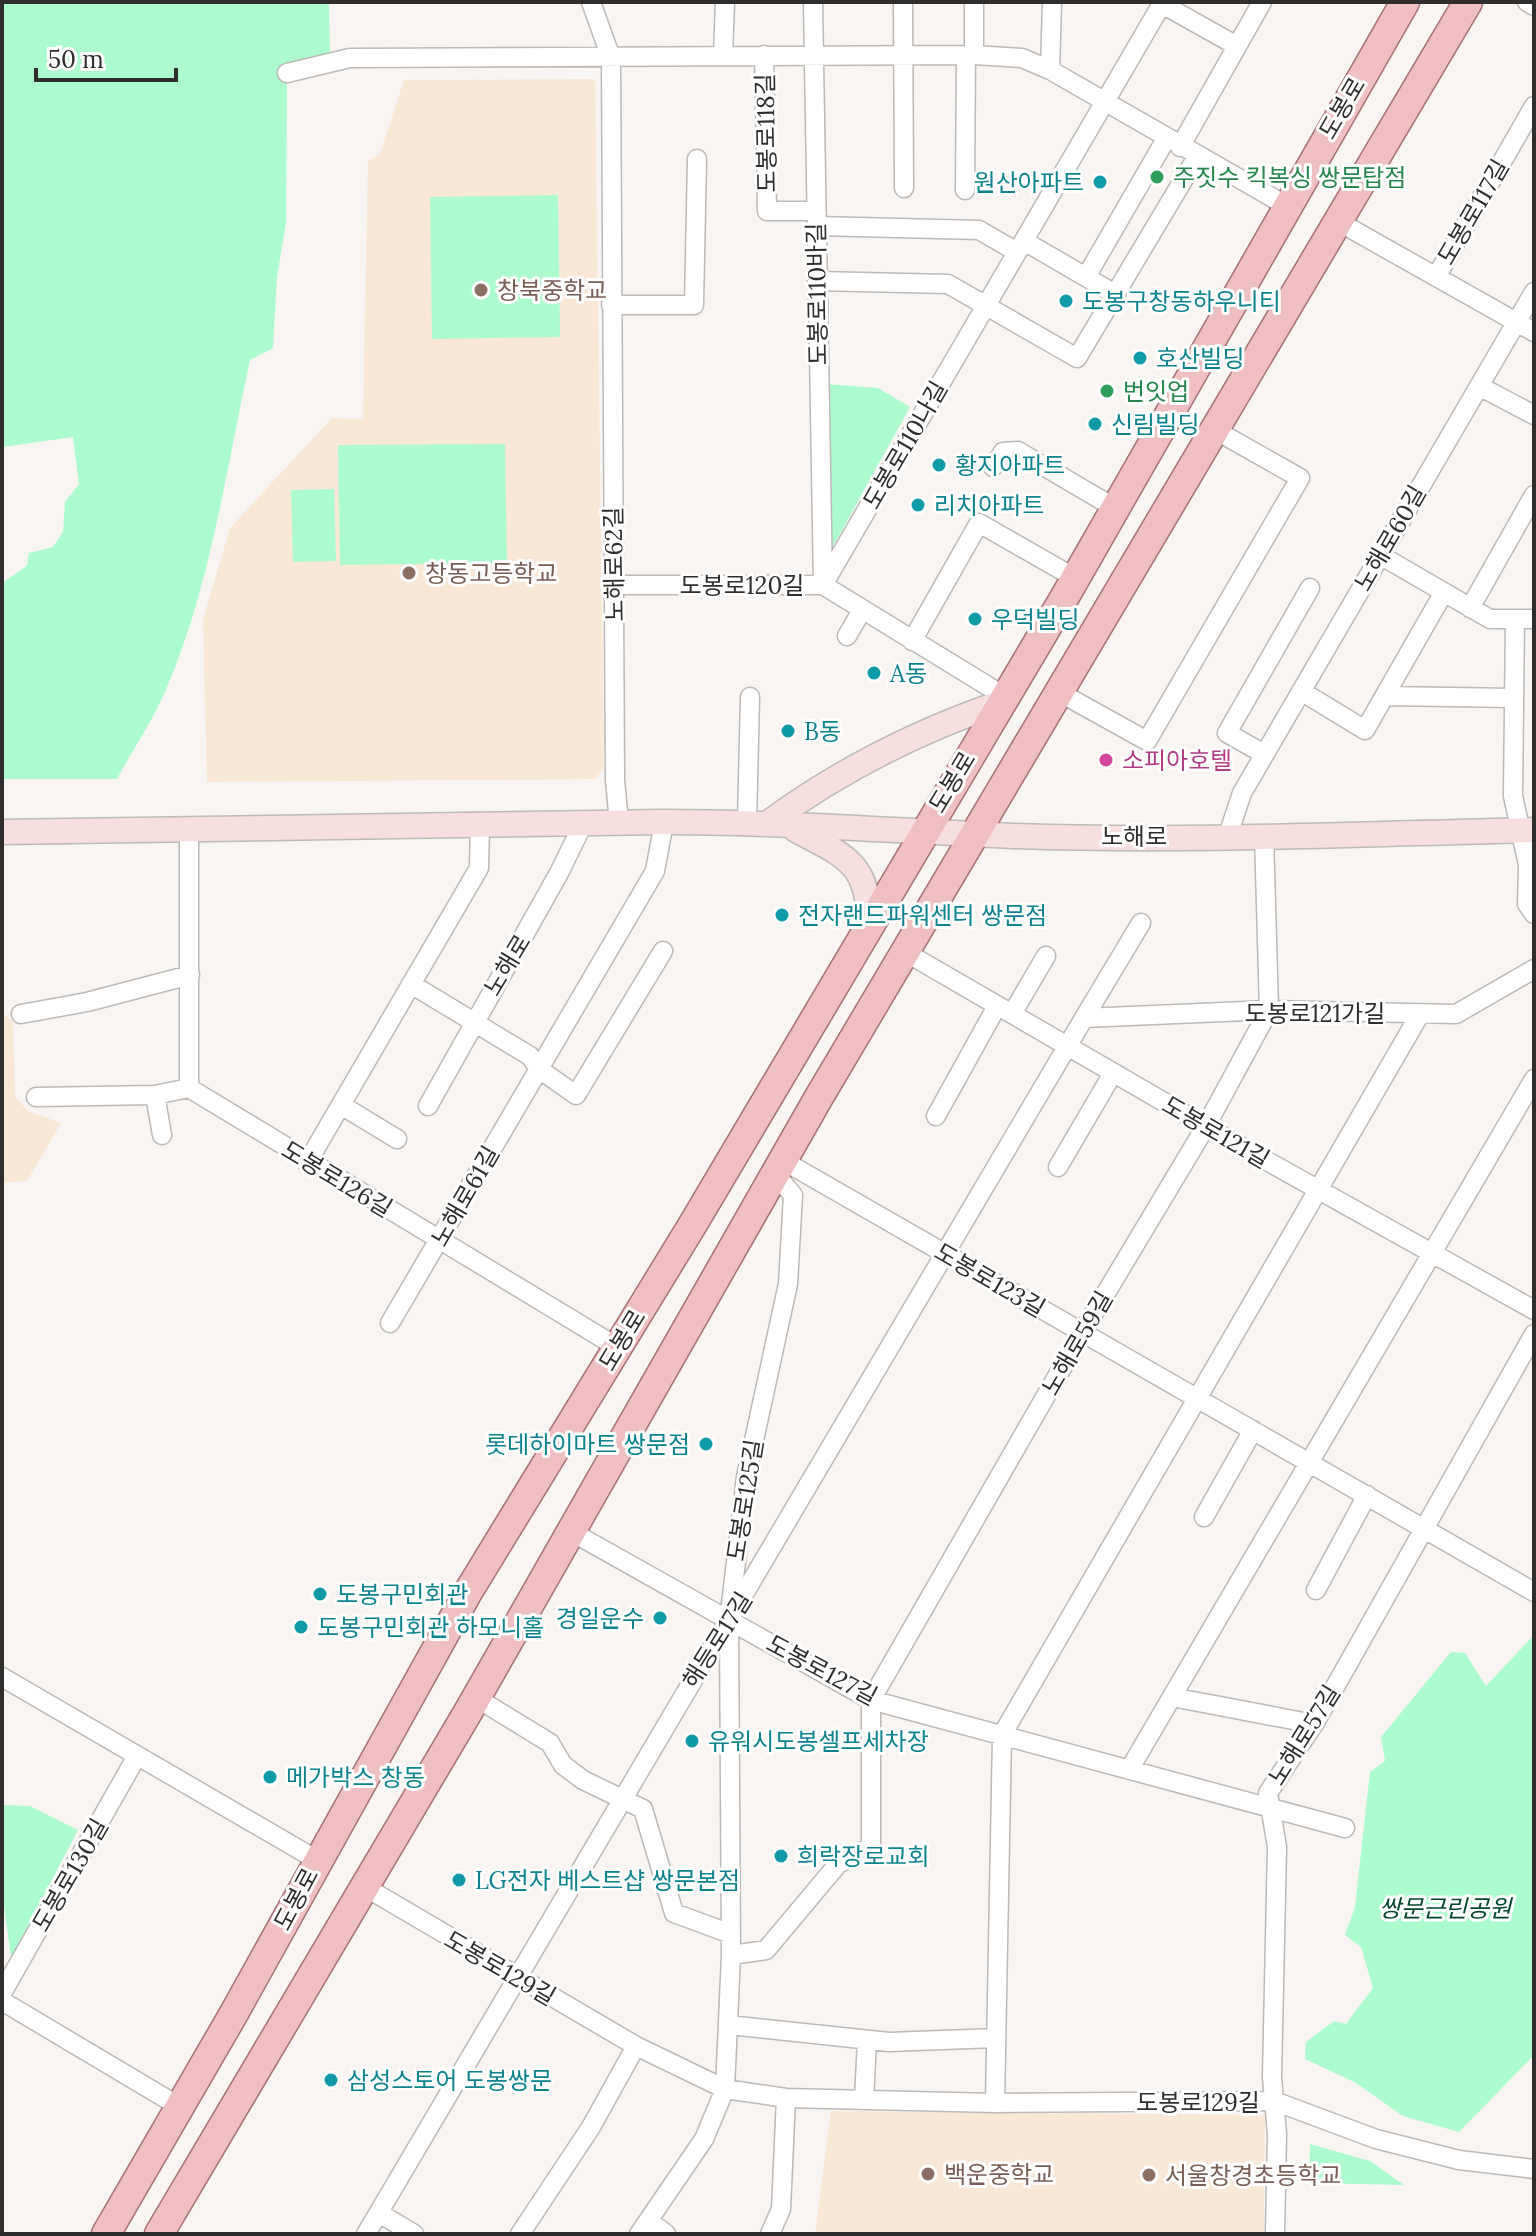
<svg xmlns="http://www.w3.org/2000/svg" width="1536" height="2236" viewBox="0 0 1536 2236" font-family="Lora,'Noto Sans KR',serif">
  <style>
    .education { fill: #f9e8d6 }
    .green { fill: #acfbce }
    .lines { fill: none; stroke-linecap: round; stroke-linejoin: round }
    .street-casing { stroke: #bcb9b7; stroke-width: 21 }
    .secondary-casing { stroke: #bcb9b7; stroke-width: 27 }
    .primary-casing { stroke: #a57173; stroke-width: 31 }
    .street { stroke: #fff; stroke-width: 18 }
    .secondary { stroke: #f7dfe0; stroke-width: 24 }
    .primary { stroke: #efbfc2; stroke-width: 28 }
    .leisure-dot { fill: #2e9e5b; stroke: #fff; stroke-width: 3 }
    .culture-dot { fill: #0f9aa8; stroke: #fff; stroke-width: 3 }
    .education-dot { fill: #8d6e63; stroke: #fff; stroke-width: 3 }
    .hotel-dot { fill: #d1479c; stroke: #fff; stroke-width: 3 }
    .labels { text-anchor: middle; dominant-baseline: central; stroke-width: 6; stroke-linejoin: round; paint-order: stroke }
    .street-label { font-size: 24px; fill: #2f2e2d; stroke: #fff }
    .leisure-label { font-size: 24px; fill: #27864d; stroke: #fff; text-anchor: start }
    .culture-label { font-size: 24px; fill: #0d838f; stroke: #fff; text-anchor: start }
    .education-label { font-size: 24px; fill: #785e54; stroke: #fff; text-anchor: start }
    .hotel-label { font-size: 24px; fill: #b23c85; stroke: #fff; text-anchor: start }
    .park-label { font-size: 24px; font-style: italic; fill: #00462a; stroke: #fff }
  </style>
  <rect width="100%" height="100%" fill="#f8f5f2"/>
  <path class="education" d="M 595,79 L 604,768 L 595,779 L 207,782 L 203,620 L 230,528 L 332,418 L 363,419 L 368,161 L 380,154 L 404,80 Z
    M 2,1013 L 13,1022 L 15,1097 L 28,1111 L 61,1123 L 27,1181 L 2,1183 Z
    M 831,2111 L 1265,2115 L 1264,2234 L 815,2234 Z"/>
  <path class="green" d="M 2,2 L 329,2 L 330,55 L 307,59 L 287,73 L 286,222 L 277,277 L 273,348 L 250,360 C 226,470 211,584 167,687 C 154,719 133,749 117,779 L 2,779 L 2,583 L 27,566 L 29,553 L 53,547 L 63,532 L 65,502 L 79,484 L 73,437 L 2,447 Z
    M 558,195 L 560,337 L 432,339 L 430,197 Z
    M 824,384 L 878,388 L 910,407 L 830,552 Z
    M 505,444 L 507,563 L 340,565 L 338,445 Z
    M 334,489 L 336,561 L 293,562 L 291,490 Z
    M 1534,1635 L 1534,2055 L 1459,2132 L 1403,2116 L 1356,2083 L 1305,2059 L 1306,2042 L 1334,2021 L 1346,2024 L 1373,1988 L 1361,1947 L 1345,1935 L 1355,1907 L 1370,1772 L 1385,1761 L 1381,1737 L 1451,1652 L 1465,1653 L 1486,1686 Z
    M 2,1805 L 30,1806 L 78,1830 L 11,1958 L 2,1891 Z
    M 1310,2144 L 1370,2161 L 1404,2185 L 1309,2183 Z"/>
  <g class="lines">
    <g class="street-casing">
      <path id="street" d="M 591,2 L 611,58 L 615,780 L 619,823
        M 813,2 L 823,585
        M 903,2 L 904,188
        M 974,2 L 974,55
        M 1527,2 L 1534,6
        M 1162,4 L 1237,46
        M 723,55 L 725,2
        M 764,55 L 767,211 L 816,211
        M 1050,70 L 1052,2
        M 287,73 L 350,58 L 974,55 L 1022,58 L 1050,70 L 1287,206
        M 1180,147 L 1262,2
        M 965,190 L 966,55
        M 1339,222 L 1534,332
        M 817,226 L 979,230 L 1017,252
        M 1024,241 L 1115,294
        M 1086,277 L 1166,139
        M 1436,277 L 1534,106
        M 817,281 L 948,284 L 1077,358 L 1197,157
        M 611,305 L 694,305 L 697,159
        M 1479,386 L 1534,415
        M 993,467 L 1003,452 L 1018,451 L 1115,508
        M 1380,555 L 1490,619 L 1534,619
        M 615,585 L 823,585 L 1004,696
        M 823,585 L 1163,2
        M 1470,608 L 1534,495
        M 1515,619 L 1513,796 L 1528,865 L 1527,904 L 1534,914
        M 847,636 L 862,610
        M 912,641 L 979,523 L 1075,578
        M 1057,691 L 1147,741 L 1300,478 L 1215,430
        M 1301,691 L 1365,730 L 1444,592
        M 1385,696 L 1514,698
        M 1264,754 L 1227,733 L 1310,588
        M 747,822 L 750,697
        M 189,830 L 189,1088
        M 1228,835 L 1242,793 L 1534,292
        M 905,952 L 1233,1142 L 1534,1310
        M 411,984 L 530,1056 L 539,1069 L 576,1095 L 663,951
        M 21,1014 L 87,1002 L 190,975
        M 1012,1014 L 1046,956
        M 1084,1018 L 1141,923
        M 155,1095 L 162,1135
        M 36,1097 L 155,1095 L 189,1088 L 617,1347
        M 341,1105 L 397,1139
        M 428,1106 L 559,873 L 584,822
        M 936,1116 L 997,1006
        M 782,1160 L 1534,1592
        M 307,1163 L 479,868 L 480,824
        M 1058,1167 L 1113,1073
        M 390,1323 L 655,871 L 664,822
        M 1204,1517 L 1253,1430
        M 570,1531 L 871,1700 L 1345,1828
        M 1316,1590 L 1367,1495
        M 2,1677 L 317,1860
        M 475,1697 L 550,1743 L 563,1765 L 583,1780 L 643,1809 L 674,1913 L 731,1934
        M 1172,1697 L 1314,1724
        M 1129,1770 L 1534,1079
        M 365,1887 L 636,2046 L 725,2089 L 786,2098 L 995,2103 L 1274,2101 L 1376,2139 L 1459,2160 L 1534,2169
        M 731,1955 L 766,1950 L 838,1864 L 871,1847 L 871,1700 L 1082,1333 L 1206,1126 L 1269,1010 L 1264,835
        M 2,1993 L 137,1756
        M 2,2001 L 180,2107
        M 729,2025 L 889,2042 L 996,2038
        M 864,2100 L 867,2040
        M 995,2103 L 1002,1735 L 1420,1014
        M 379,2213 L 414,2234
        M 649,2221 L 666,2234
        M 366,2234 L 1084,1018 L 1269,1010 L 1456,1014 L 1534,969
        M 520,2234 L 591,2127 L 636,2046
        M 639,2234 L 704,2139 L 725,2089 L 731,1955 L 729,1621 L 746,1477 L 788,1284 L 793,1195 L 774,1173
        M 770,2234 L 781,2209 L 786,2098
        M 1275,2234 L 1277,2134 L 1272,2077 L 1277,1847 L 1268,1793 L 1314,1724 L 1534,1334"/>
    </g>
    <g class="secondary-casing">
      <path id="secondary" d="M 768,823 C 839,771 918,731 1000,703
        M 796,830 C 845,856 869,863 869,923
        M 2,832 L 664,822 C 781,822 897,831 1014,836 C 1187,842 1361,834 1534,830"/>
    </g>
    <g class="primary-casing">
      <path id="primary" d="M 106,2234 L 233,2015 L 468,1592 L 693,1224 L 1063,600 L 1405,2
        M 159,2234 L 468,1712 L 819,1097 L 1468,2"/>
    </g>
    <use href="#street" class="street"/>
    <use href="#secondary" class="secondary"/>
    <use href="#primary" class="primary"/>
  </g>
  <g class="leisure-dot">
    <circle cx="1157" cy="177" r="8"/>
    <circle cx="1107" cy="391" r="8"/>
  </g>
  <g class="culture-dot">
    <circle cx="1100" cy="182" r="8"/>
    <circle cx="1066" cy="301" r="8"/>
    <circle cx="1140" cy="358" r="8"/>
    <circle cx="1095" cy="424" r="8"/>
    <circle cx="939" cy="465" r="8"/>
    <circle cx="918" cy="505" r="8"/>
    <circle cx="975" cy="619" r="8"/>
    <circle cx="874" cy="673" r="8"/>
    <circle cx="788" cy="731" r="8"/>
    <circle cx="782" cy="915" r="8"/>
    <circle cx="706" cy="1444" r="8"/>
    <circle cx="320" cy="1594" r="8"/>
    <circle cx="660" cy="1618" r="8"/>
    <circle cx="301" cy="1627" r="8"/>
    <circle cx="692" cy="1741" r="8"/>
    <circle cx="270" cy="1777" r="8"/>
    <circle cx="781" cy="1856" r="8"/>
    <circle cx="459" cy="1880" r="8"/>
    <circle cx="331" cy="2080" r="8"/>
  </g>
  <g class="education-dot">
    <circle cx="481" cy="290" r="8"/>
    <circle cx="409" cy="573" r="8"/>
    <circle cx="928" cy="2174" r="8"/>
    <circle cx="1149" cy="2175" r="8"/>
  </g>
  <circle class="hotel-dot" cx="1106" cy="760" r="8"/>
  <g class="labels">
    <g class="street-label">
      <text transform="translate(1342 108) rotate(-60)">도봉로</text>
      <text transform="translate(766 133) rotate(-91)">도봉로118길</text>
      <text transform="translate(1473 212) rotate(-60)">도봉로117길</text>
      <text transform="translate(817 294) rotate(-91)">도봉로110바길</text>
      <text transform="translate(905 445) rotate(-60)">도봉로110나길</text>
      <text transform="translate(1390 538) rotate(-60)">노해로60길</text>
      <text transform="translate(614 564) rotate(-91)">노해로62길</text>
      <text x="742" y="585">도봉로120길</text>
      <text transform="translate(952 782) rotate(-59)">도봉로</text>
      <text x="1134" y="836">노해로</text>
      <text transform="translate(507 965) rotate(-59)">노해로</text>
      <text x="1315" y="1013">도봉로121가길</text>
      <text transform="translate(1216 1132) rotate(30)">도봉로121길</text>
      <text transform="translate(337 1179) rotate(31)">도봉로126길</text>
      <text transform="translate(465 1196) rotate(-60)">노해로61길</text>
      <text transform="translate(990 1280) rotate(30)">도봉로123길</text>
      <text transform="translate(622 1340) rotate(-59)">도봉로</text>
      <text transform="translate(1077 1343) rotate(-60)">노해로59길</text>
      <text transform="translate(745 1500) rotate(-81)">도봉로125길</text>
      <text transform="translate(717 1640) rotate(-58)">해등로17길</text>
      <text transform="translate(822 1670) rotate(28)">도봉로127길</text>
      <text transform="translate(1304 1735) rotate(-58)">노해로57길</text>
      <text transform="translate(70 1875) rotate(-60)">도봉로130길</text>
      <text transform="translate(296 1899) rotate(-62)">도봉로</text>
      <text transform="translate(500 1968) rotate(30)">도봉로129길</text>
      <text x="1198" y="2102">도봉로129길</text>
    </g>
    <g class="leisure-label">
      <text x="1173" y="177">주짓수 킥복싱 쌍문탑점</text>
      <text x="1123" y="391">번잇업</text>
    </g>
    <g class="culture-label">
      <text x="1084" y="182" text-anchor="end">원산아파트</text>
      <text x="1082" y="301">도봉구창동하우니티</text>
      <text x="1156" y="358">호산빌딩</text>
      <text x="1111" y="424">신림빌딩</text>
      <text x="955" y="465">황지아파트</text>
      <text x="934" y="505">리치아파트</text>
      <text x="991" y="619">우덕빌딩</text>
      <text x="890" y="673">A동</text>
      <text x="804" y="731">B동</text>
      <text x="798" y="915">전자랜드파워센터 쌍문점</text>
      <text x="690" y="1444" text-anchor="end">롯데하이마트 쌍문점</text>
      <text x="336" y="1594">도봉구민회관</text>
      <text x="644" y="1618" text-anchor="end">경일운수</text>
      <text x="317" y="1627">도봉구민회관 하모니홀</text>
      <text x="708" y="1741">유워시도봉셀프세차장</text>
      <text x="286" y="1777">메가박스 창동</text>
      <text x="797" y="1856">희락장로교회</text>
      <text x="475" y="1880">LG전자 베스트샵 쌍문본점</text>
      <text x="347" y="2080">삼성스토어 도봉쌍문</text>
    </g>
    <g class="education-label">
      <text x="497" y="290">창북중학교</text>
      <text x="425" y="573">창동고등학교</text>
      <text x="944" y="2174">백운중학교</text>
      <text x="1165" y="2175">서울창경초등학교</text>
    </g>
    <g class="hotel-label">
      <text x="1122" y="760">소피아호텔</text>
    </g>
    <g class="park-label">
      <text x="1445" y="1908">쌍문근린공원</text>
    </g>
  </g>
  <rect width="1536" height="2236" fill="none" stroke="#2f2e2d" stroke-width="8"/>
  <path d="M36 68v12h140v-12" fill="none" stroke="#2f2e2d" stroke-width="4"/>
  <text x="48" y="68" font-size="24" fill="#2f2e2d" stroke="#ffffff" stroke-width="6" paint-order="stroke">50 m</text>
</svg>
